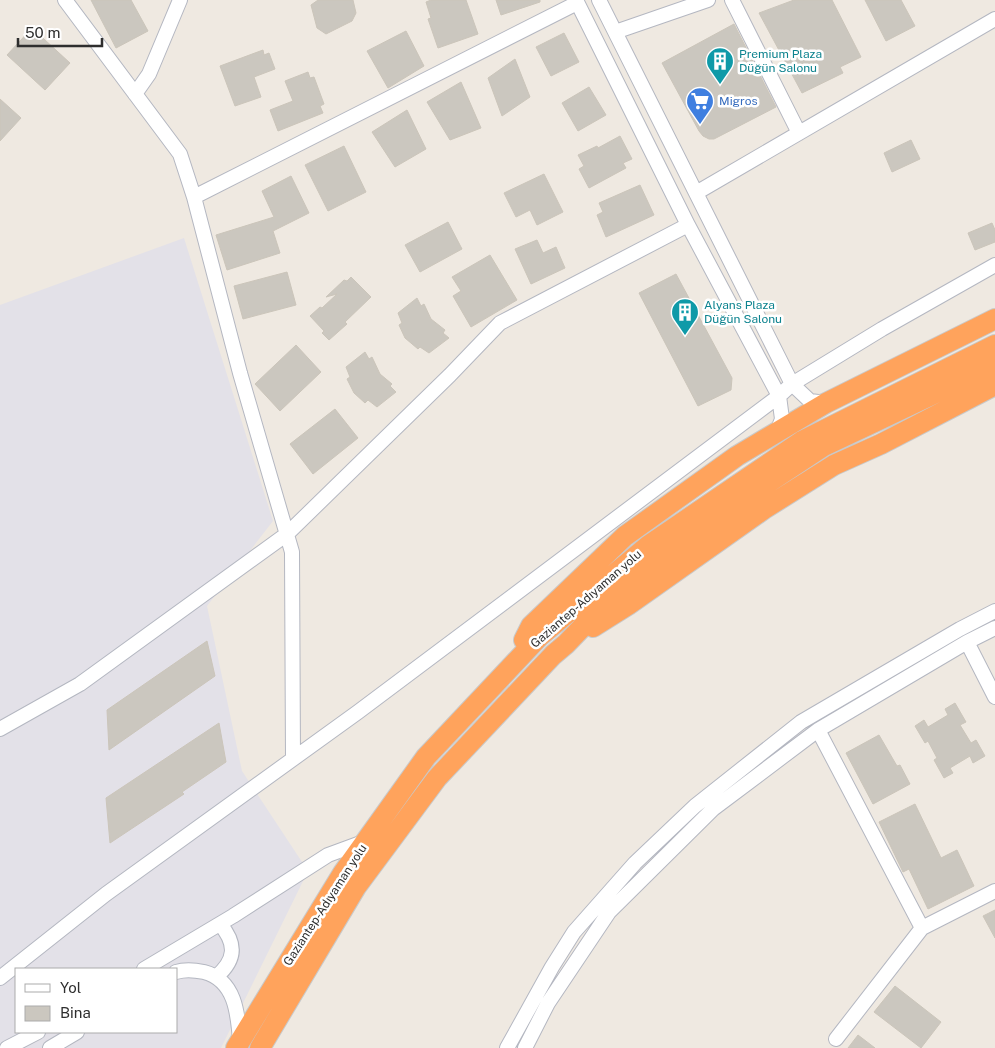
<svg xmlns="http://www.w3.org/2000/svg" width="995" height="1048" viewBox="0 0 995 1048" font-family="'Public Sans',sans-serif">
  <style>
    .industrial { fill: #e3e1e8; fill-rule: evenodd }
    .building { fill: #cbc7bf; stroke: #cbc5ba }
    .lines { fill: none; stroke-linecap: round; stroke-linejoin: round }
    .minor-casing { stroke: #b4b7c1; stroke-width: 16 }
    .highway-casing { stroke: #c9c9c9; stroke-width: 22 }
    .minor { stroke: #fff; stroke-width: 14 }
    .highway { stroke: #ffa35c; stroke-width: 20 }
    .labels { text-anchor: middle; dominant-baseline: central; stroke-width: 5; stroke-linejoin: round; paint-order: stroke }
    .culture-label { font-size: 12px; fill: #0d838f; stroke: #fff; text-anchor: start }
    .shop-label { font-size: 12px; fill: #366cbe; stroke: #fff; text-anchor: start }
    .street-label { font-size: 12px; fill: #2e2e2e; stroke: #fff }
  </style>
  <rect width="100%" height="100%" fill="#efe9e1"/>
  <path class="industrial" d="M 184,238 L 273,521 L 207,606 L 242,771 L 308,871 L 221,1048 L 0,1048 L 0,305 ZM 16,969 L 176,969 L 176,1032 L 16,1032 Z"/>
  <path class="building" d="M 91,0 L 131,0 L 148,31 L 116,48 Z
    M 318,0 L 353,0 L 356,13 L 352,21 L 326,34 L 317,28 L 311,5 Z
    M 431,0 L 466,0 L 478,34 L 438,48 L 428,19 L 431,18 L 426,2 Z
    M 496,0 L 540,0 L 540,2 L 501,15 Z
    M 794,0 L 832,0 L 861,57 L 840,67 L 843,73 L 802,93 L 759,13 Z
    M 865,0 L 901,0 L 915,26 L 886,41 Z
    M 734,24 L 776,107 L 714,139 L 709,139 L 703,136 L 699,131 L 662,63 Z
    M 32,28 L 70,63 L 45,90 L 7,55 Z
    M 406,31 L 424,66 L 388,88 L 367,51 Z
    M 564,33 L 579,62 L 551,76 L 536,47 Z
    M 263,50 L 264,55 L 269,53 L 275,69 L 254,77 L 261,97 L 235,106 L 220,66 Z
    M 515,59 L 530,97 L 502,116 L 488,78 Z
    M 308,72 L 310,78 L 314,77 L 324,104 L 320,106 L 323,113 L 278,131 L 270,110 L 293,101 L 285,81 Z
    M 461,82 L 481,128 L 450,140 L 427,102 Z
    M 589,87 L 606,115 L 578,131 L 562,103 Z
    M 0,99 L 21,118 L 0,141 Z
    M 407,110 L 426,149 L 395,167 L 372,132 Z
    M 620,136 L 632,159 L 623,163 L 626,168 L 589,188 L 579,169 L 584,166 L 578,155 L 597,146 L 598,148 Z
    M 911,140 L 920,159 L 892,172 L 884,153 Z
    M 344,146 L 366,192 L 328,211 L 305,165 Z
    M 544,174 L 563,212 L 537,225 L 530,210 L 516,217 L 504,193 Z
    M 291,176 L 309,213 L 273,231 L 280,253 L 227,270 L 216,235 L 274,217 L 262,191 Z
    M 640,185 L 654,215 L 606,237 L 597,215 L 603,212 L 599,203 Z
    M 448,222 L 462,249 L 420,272 L 405,245 Z
    M 992,223 L 995,230 L 995,242 L 975,250 L 968,233 Z
    M 537,240 L 543,253 L 556,247 L 565,268 L 531,284 L 515,249 Z
    M 490,255 L 517,300 L 471,327 L 453,296 L 461,291 L 452,277 Z
    M 287,272 L 296,305 L 243,319 L 234,286 Z
    M 676,274 L 732,378 L 731,390 L 698,406 L 639,293 Z
    M 351,277 L 371,297 L 345,322 L 347,324 L 329,340 L 322,333 L 324,331 L 310,316 L 320,307 L 322,308 L 337,294 L 326,297 L 344,280 L 347,281 Z
    M 417,298 L 421,306 L 424,304 L 431,319 L 445,330 L 443,333 L 449,338 L 429,353 L 420,347 L 418,349 L 405,338 L 399,325 L 402,323 L 398,313 Z
    M 296,345 L 321,372 L 280,411 L 255,384 Z
    M 365,352 L 369,359 L 372,357 L 380,374 L 392,384 L 390,386 L 396,392 L 377,407 L 368,400 L 365,403 L 354,393 L 347,379 L 350,377 L 346,367 Z
    M 335,409 L 358,438 L 313,474 L 290,444 Z
    M 207,641 L 215,676 L 109,750 L 107,710 Z
    M 955,703 L 966,722 L 960,725 L 971,743 L 976,740 L 985,756 L 973,763 L 970,756 L 950,768 L 953,773 L 944,778 L 934,760 L 937,758 L 928,741 L 925,743 L 915,726 L 924,720 L 928,727 L 948,715 L 945,709 Z
    M 219,723 L 226,762 L 182,792 L 184,794 L 110,843 L 106,798 Z
    M 879,735 L 897,766 L 900,765 L 910,784 L 873,804 L 846,753 Z
    M 915,804 L 941,858 L 957,850 L 974,886 L 928,909 L 909,869 L 903,872 L 879,822 Z
    M 995,910 L 995,938 L 983,916 Z
    M 895,986 L 941,1022 L 921,1048 L 874,1012 Z
    M 858,1035 L 875,1048 L 848,1048 Z"/>
  <g class="lines">
    <g class="minor-casing">
      <path id="minor" d="M 65,0 L 180,154 L 194,197 L 240,373 L 292,552 L 293,759
        M 576,0 L 688,225 L 779,396 L 782,419 L 777,432
        M 599,0 L 792,384 L 810,401 L 826,403
        M 732,0 L 799,133
        M 615,32 L 708,0
        M 135,94 L 149,74 L 180,0
        M 696,193 L 995,19
        M 194,197 L 577,3
        M 967,642 L 995,697
        M 0,729 L 80,684 L 287,534 L 450,375 L 500,323 L 688,225
        M 818,730 L 922,928
        M 144,969 L 233,916 L 328,855 L 366,841
        M 176,972 C 185,969 195,970 204,972 C 235,980 238,1013 240,1041
        M 216,977 C 236,960 237,944 220,924
        M 0,978 L 106,894 L 358,712 L 779,396 L 792,384 L 882,329 L 995,265
        M 836,1039 L 922,928 L 995,891
        M 7,1048 L 38,1032
        M 50,1048 L 77,1032
        M 507,1048 L 552,967 L 574,932 L 635,863 L 695,806 L 801,722 L 960,629 L 995,611
        M 525,1048 L 548,1003 L 609,912 L 713,809 L 818,730 L 967,642 L 995,628"/>
    </g>
    <g class="highway-casing">
      <path id="highway" d="M 593,627 L 628,605 L 764,509 L 834,465 L 881,444 L 995,385
        M 524,640 L 531,626 L 625,536 L 737,456 L 826,403 L 995,319
        M 236,1048 L 343,873 L 426,757 L 540,636 L 649,545 L 802,441 L 995,345
        M 260,1048 L 356,887 L 437,778 L 553,655 L 566,644 L 621,587 L 768,483 L 824,446 L 995,365"/>
    </g>
    <use href="#minor" class="minor"/>
    <use href="#highway" class="highway"/>
  </g>
  <defs>
    <g id="building-pin" transform="scale(1.4375)"><path d="M0 17L-7.5 6A9.5 9.5 0 1 1 7.5 6Z" fill="#0f9aa8" stroke="#fff"/><path d="M-4-6H4V6H1V3H-1V6H-4ZM-2.5-4.3h1.7v1.8h-1.7ZM.8-4.3h1.7v1.8H.8ZM-2.5-1h1.7V.8h-1.7ZM.8-1h1.7V.8H.8Z" fill="#fff"/></g>
    <g id="supermarket-pin" transform="scale(1.4375)"><path d="M0 17L-7.5 6A9.5 9.5 0 1 1 7.5 6Z" fill="#3f7fe0" stroke="#fff"/><path d="M-6-5.5h2.5l.6 2H6L4.5 2H-2.5L-4.4-4H-6ZM-1.5 3.2a1.3 1.3 0 1 0 .1 0ZM3 3.2a1.3 1.3 0 1 0 .1 0Z" fill="#fff"/></g>
  </defs>
  <g fill-rule="evenodd">
    <use href="#building-pin" x="720" y="61"/>
    <use href="#supermarket-pin" x="700" y="101"/>
    <use href="#building-pin" x="685" y="312"/>
  </g>
  <g class="labels">
    <g class="culture-label">
      <text x="739" y="54">Premium Plaza<tspan x="739" dy="14">Düğün Salonu</tspan></text>
      <text x="704" y="305">Alyans Plaza<tspan x="704" dy="14">Düğün Salonu</tspan></text>
    </g>
    <g class="shop-label">
      <text x="719" y="101">Migros</text>
    </g>
    <g class="street-label">
      <text transform="translate(586 599) rotate(-41)">Gaziantep-Adıyaman yolu</text>
      <text transform="translate(325 905) rotate(-57)">Gaziantep-Adıyaman yolu</text>
    </g>
  </g>
  <rect x="15" y="968" width="162" height="65" fill="#ffffff" stroke="#ababab"/>
  <rect x="25" y="984" width="25" height="8" fill="#ffffff" stroke="#ababab"/>
  <text x="60" y="993" font-size="15" fill="#2e2e2e">Yol</text>
  <rect x="25" y="1006" width="25" height="15" fill="#cbc7bf" stroke="#ababab"/>
  <text x="60" y="1018" font-size="15" fill="#2e2e2e">Bina</text>
  <path d="M18 38v8h84v-8" fill="none" stroke="#2e2e2e" stroke-width="2.5"/>
  <text x="25" y="38" font-size="15" fill="#2e2e2e" stroke="#ffffff" stroke-width="4" paint-order="stroke">50 m</text>
</svg>
